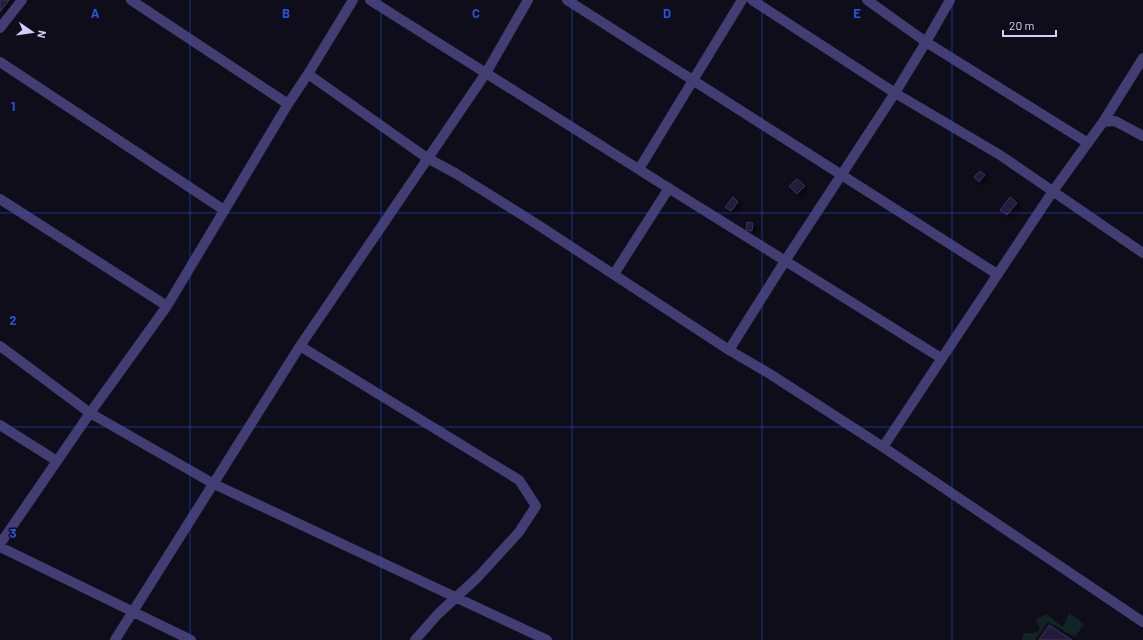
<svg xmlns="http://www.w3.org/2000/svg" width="1143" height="640" viewBox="0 0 1143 640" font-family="Barlow,sans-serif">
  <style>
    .green { fill: #112424 }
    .building { fill: #231c3a; stroke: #3c3063; filter: url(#shadow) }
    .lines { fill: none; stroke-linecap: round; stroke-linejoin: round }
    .minor { stroke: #423e74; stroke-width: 10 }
    .grid { fill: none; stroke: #2654da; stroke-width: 1; stroke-opacity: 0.55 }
    .grid-label { font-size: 13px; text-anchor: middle; font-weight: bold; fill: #2654da; stroke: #100d1b; stroke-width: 3; stroke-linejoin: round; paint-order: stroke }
  </style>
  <defs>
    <filter id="shadow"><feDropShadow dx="3.5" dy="3.5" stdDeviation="2" flood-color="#0009"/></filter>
  </defs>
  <rect width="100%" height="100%" fill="#100d1b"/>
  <path class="green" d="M 1069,613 L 1084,624 L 1075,637 L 1048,622 L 1035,640 L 1021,640 L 1024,633 L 1034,633 L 1040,630 L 1036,620 L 1046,614 L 1063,627 Z"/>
  <path class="building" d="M 0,0 L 9,0 L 0,12 Z
    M 980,171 L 985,175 L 979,182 L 974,177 Z
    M 797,179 L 805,186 L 797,194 L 789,186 Z
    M 733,197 L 738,202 L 731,211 L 725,207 Z
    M 1010,197 L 1017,203 L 1007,215 L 1000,210 Z
    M 747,222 L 753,223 L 752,231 L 746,230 Z
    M 1049,625 L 1072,640 L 1039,640 Z"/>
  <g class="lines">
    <path class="minor" d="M 131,0 L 288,104
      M 370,0 L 662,184 L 941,358
      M 567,0 L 997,274
      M 752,0 L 895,93 L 1000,155 L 1143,253
      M 867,0 L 926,42 L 1088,143
      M 0,28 L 22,0
      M 0,62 L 224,210
      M 308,74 L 427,158 L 455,173 L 535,223 L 729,350 L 770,374 L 883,447 L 1143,622
      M 1103,122 L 1143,58
      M 639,169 L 742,0
      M 0,199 L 167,306
      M 614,274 L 669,188
      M 0,346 L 90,413 L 214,484 L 547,640
      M 300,346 L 519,480 L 536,506 L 519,532 L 478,577 L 438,614 L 415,640
      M 729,350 L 785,261 L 895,93 L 926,42 L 950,0
      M 0,425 L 57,461
      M 883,447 L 1053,191 L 1103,122 L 1115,121 L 1143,136
      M 0,544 L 90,413 L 167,306 L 288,104 L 308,74 L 353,0
      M 0,547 L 191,640
      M 115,640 L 300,346 L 486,73 L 528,0"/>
  </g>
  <path class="grid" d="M 190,0 L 190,640M 381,0 L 381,640M 572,0 L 572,640M 762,0 L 762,640M 952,0 L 952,640M 0,213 L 1143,213M 0,427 L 1143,427"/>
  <g class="grid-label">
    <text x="95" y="18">A</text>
    <text x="286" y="18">B</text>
    <text x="476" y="18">C</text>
    <text x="667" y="18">D</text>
    <text x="857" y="18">E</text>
    <text x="13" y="111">1</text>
    <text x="13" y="325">2</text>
    <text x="13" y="538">3</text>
  </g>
  <g transform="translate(32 32) rotate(103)" stroke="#100d1b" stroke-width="3" paint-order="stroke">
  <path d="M0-3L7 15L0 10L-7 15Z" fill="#d4cdf9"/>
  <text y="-6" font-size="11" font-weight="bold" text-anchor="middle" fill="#d4cdf9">N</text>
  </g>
  <path d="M1003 30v6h53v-6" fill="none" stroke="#d4cdf9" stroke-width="2"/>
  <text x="1009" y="30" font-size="12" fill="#d4cdf9" stroke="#100d1b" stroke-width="3" paint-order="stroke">20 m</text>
</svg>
